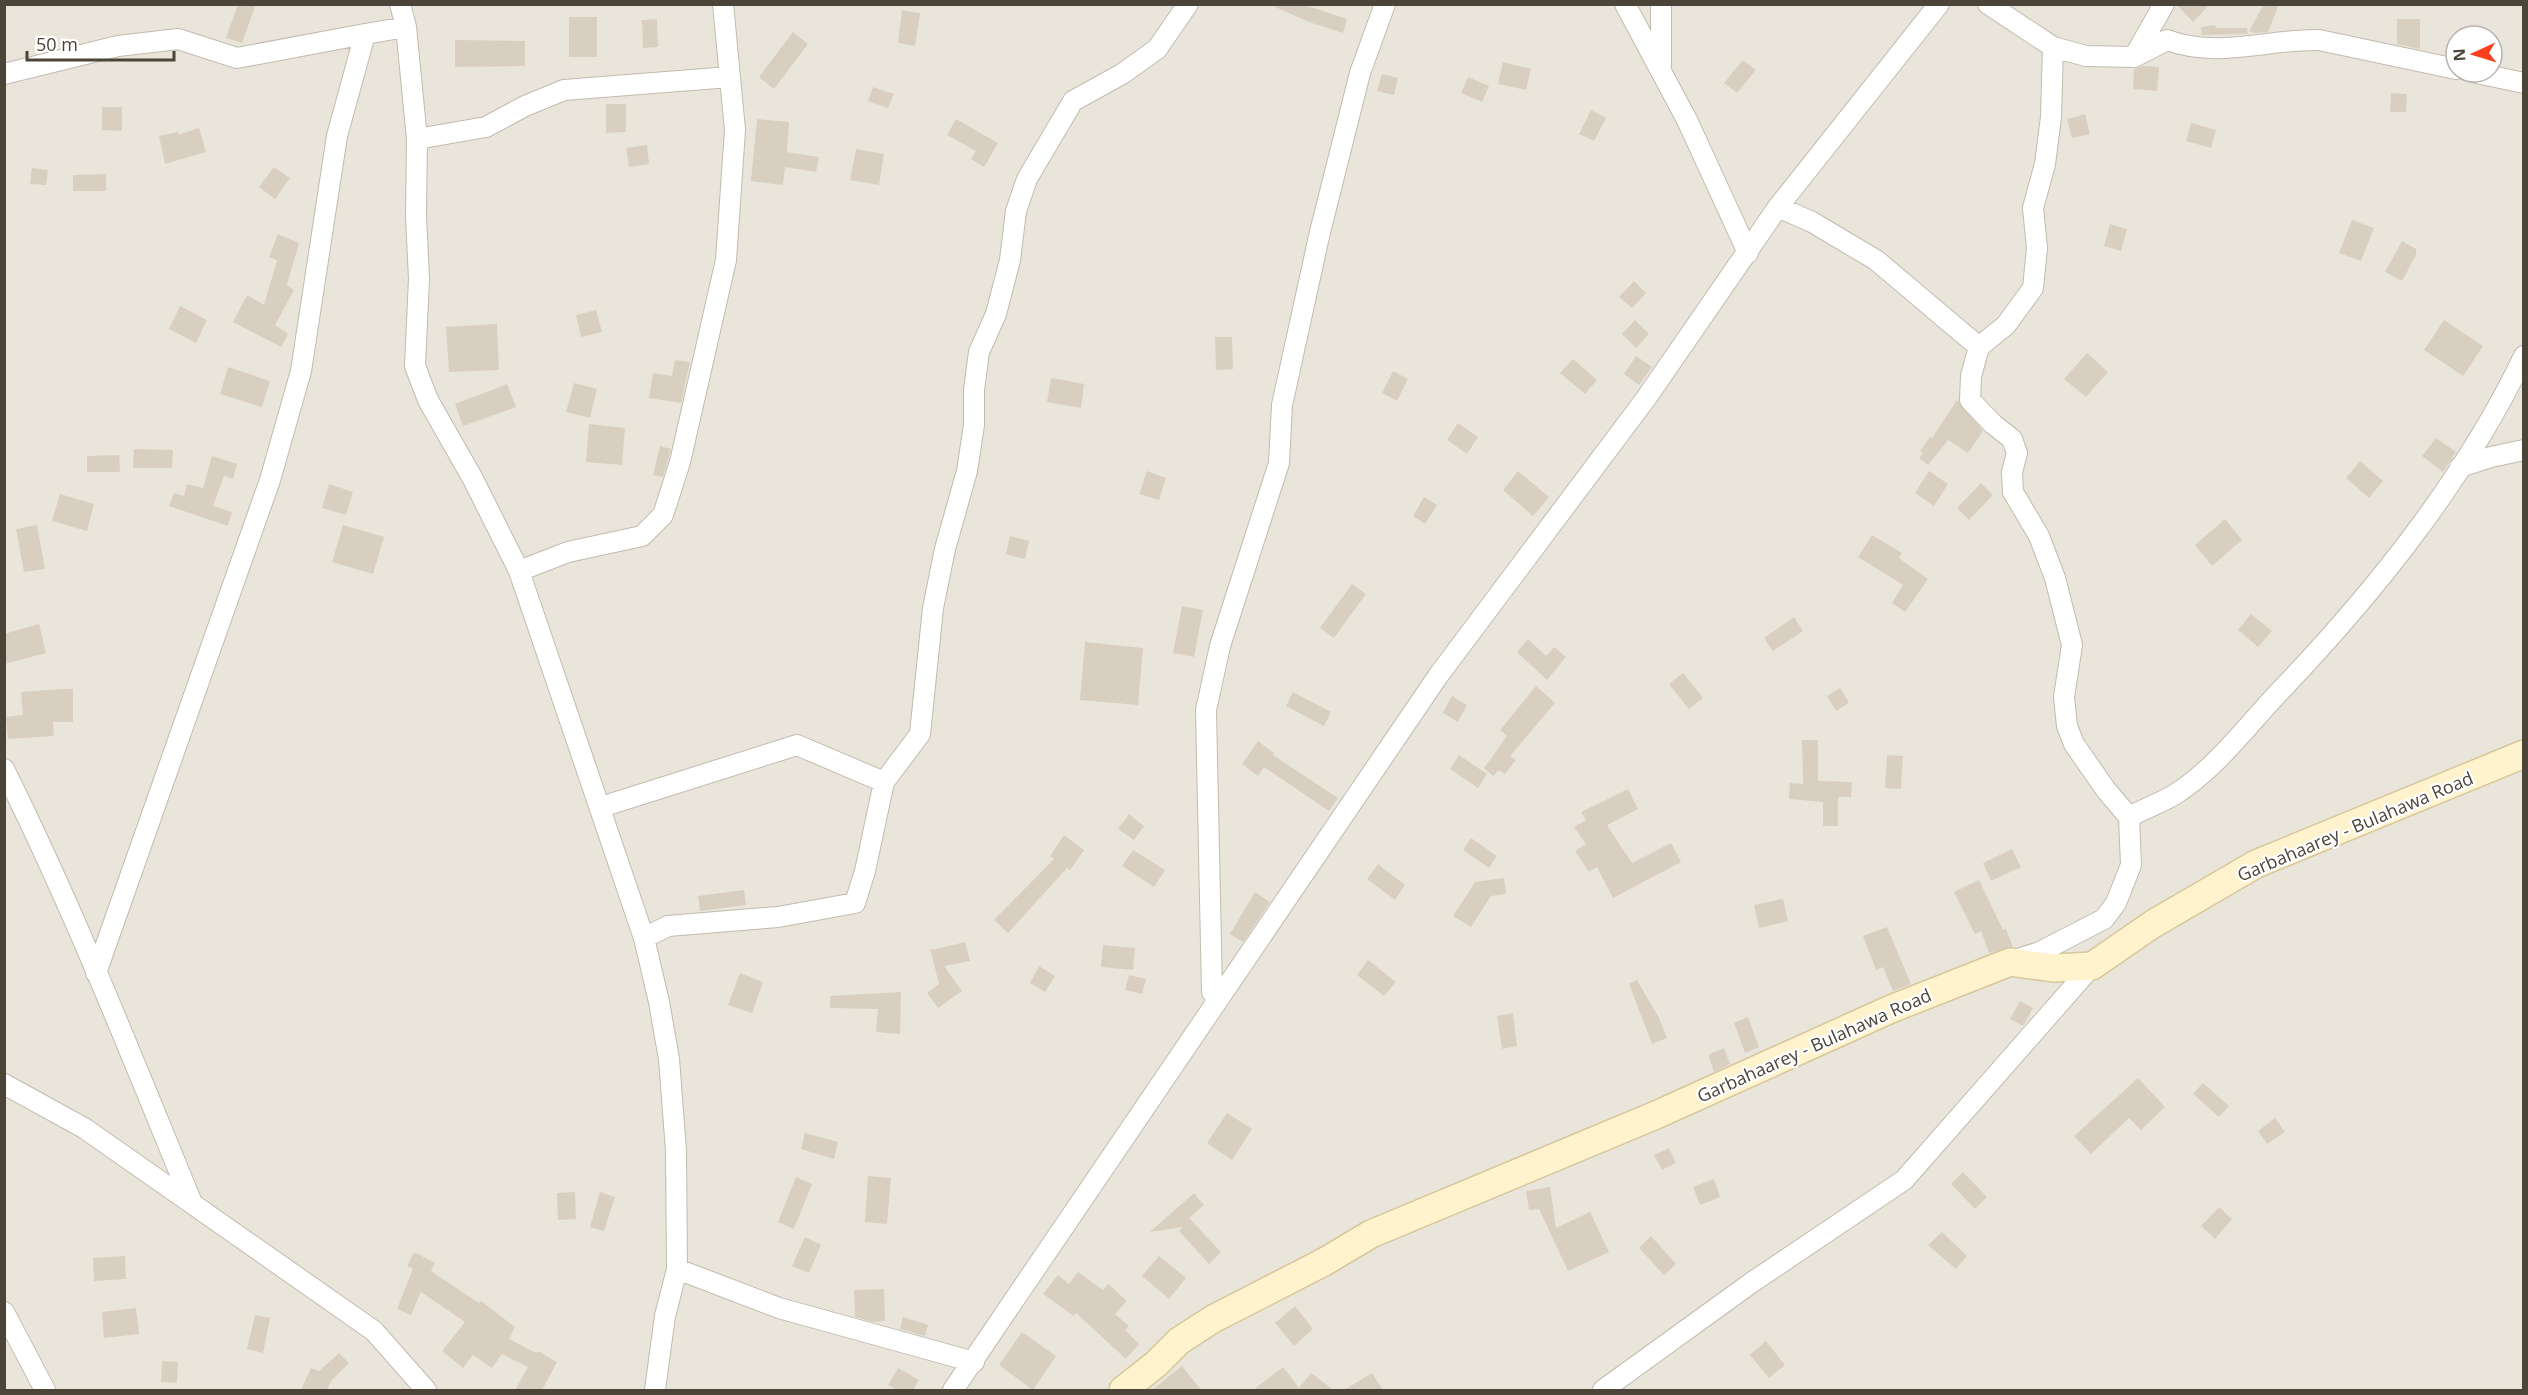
<svg xmlns="http://www.w3.org/2000/svg" width="2528" height="1395" viewBox="0 0 2528 1395" font-family="'Open Sans',sans-serif">
  <style>
    .residential { fill: #eae5da; fill-rule: evenodd }
    .building { fill: #d8cfc1 }
    .lines { fill: none; stroke-linecap: round; stroke-linejoin: round }
    .street-casing { stroke: #c2bbae; stroke-width: 22 }
    .secondary-casing { stroke: #d6c79b; stroke-width: 30 }
    .street { stroke: #fff; stroke-width: 20 }
    .secondary { stroke: #fff3cd; stroke-width: 27 }
    .labels { text-anchor: middle; dominant-baseline: central; stroke-width: 4.5; stroke-linejoin: round; paint-order: stroke }
    .street-label { font-size: 18px; fill: #4b4439; stroke: #fff }
  </style>
  <rect width="100%" height="100%" fill="#f6f3ec"/>
  <path class="residential" d="M 5,5 L 2523,5 L 2523,1390 L 5,1390 ZM 2456,36 L 2492,36 L 2492,72 L 2456,72 Z"/>
  <path class="building" d="M 238,4 L 256,4 L 242,43 L 226,38 Z
    M 1276,4 L 1302,4 L 1347,19 L 1343,33 L 1309,22 L 1275,7 Z
    M 2176,4 L 2210,4 L 2193,22 Z
    M 2264,4 L 2279,4 L 2268,32 L 2254,33 L 2249,31 Z
    M 902,10 L 920,13 L 915,46 L 898,43 Z
    M 569,17 L 597,17 L 597,57 L 569,57 Z
    M 657,19 L 658,47 L 643,48 L 642,20 Z
    M 2397,19 L 2420,19 L 2420,49 L 2397,44 Z
    M 2215,25 L 2216,28 L 2247,28 L 2248,34 L 2202,35 L 2201,27 Z
    M 793,32 L 808,44 L 774,89 L 759,77 Z
    M 455,40 L 525,41 L 525,66 L 455,67 Z
    M 1743,60 L 1756,70 L 1737,93 L 1724,83 Z
    M 1503,62 L 1531,69 L 1526,90 L 1498,84 Z
    M 2143,66 L 2159,67 L 2157,91 L 2133,89 L 2134,69 Z
    M 1382,74 L 1398,78 L 1394,95 L 1377,91 Z
    M 1468,77 L 1489,86 L 1482,102 L 1461,93 Z
    M 873,87 L 894,94 L 888,108 L 868,101 Z
    M 2391,93 L 2407,94 L 2406,112 L 2390,112 Z
    M 606,104 L 626,104 L 626,132 L 606,133 Z
    M 102,107 L 122,107 L 122,131 L 102,130 Z
    M 1591,110 L 1606,118 L 1594,141 L 1579,134 Z
    M 2085,114 L 2090,134 L 2072,138 L 2067,119 Z
    M 757,119 L 789,122 L 787,152 L 819,157 L 816,172 L 785,167 L 783,185 L 751,181 Z
    M 956,119 L 998,143 L 984,167 L 971,159 L 976,151 L 947,135 Z
    M 2191,123 L 2216,130 L 2211,148 L 2186,141 Z
    M 199,128 L 206,152 L 165,164 L 159,136 L 178,132 L 178,135 Z
    M 647,145 L 649,164 L 629,167 L 626,148 Z
    M 856,149 L 884,154 L 879,185 L 850,180 Z
    M 274,167 L 290,178 L 275,199 L 259,187 Z
    M 32,168 L 48,170 L 46,185 L 30,184 Z
    M 106,174 L 106,191 L 73,191 L 73,175 Z
    M 2352,220 L 2374,228 L 2361,261 L 2339,253 Z
    M 2110,224 L 2127,229 L 2121,251 L 2104,246 Z
    M 278,234 L 299,243 L 287,285 L 294,290 L 275,325 L 288,334 L 281,347 L 233,322 L 247,295 L 264,305 L 277,260 L 269,257 Z
    M 2402,241 L 2416,249 L 2416,255 L 2402,281 L 2385,272 Z
    M 1634,281 L 1646,293 L 1632,308 L 1619,297 Z
    M 180,306 L 207,320 L 196,343 L 169,329 Z
    M 596,310 L 602,332 L 581,337 L 576,315 Z
    M 1635,320 L 1649,334 L 1636,348 L 1622,334 Z
    M 2444,320 L 2483,346 L 2463,376 L 2424,350 Z
    M 497,324 L 499,370 L 449,372 L 446,327 Z
    M 1215,337 L 1232,337 L 1233,369 L 1216,370 Z
    M 2087,353 L 2108,372 L 2086,397 L 2064,379 Z
    M 1636,356 L 1652,367 L 1639,385 L 1624,374 Z
    M 1573,359 L 1597,380 L 1585,394 L 1560,373 Z
    M 675,360 L 690,362 L 681,403 L 649,398 L 653,373 L 672,376 Z
    M 228,367 L 270,381 L 262,407 L 220,394 Z
    M 1393,371 L 1408,379 L 1397,401 L 1382,393 Z
    M 1051,378 L 1084,384 L 1081,408 L 1047,402 Z
    M 574,383 L 597,389 L 590,418 L 566,412 Z
    M 507,384 L 516,407 L 463,426 L 455,404 Z
    M 1957,400 L 1983,431 L 1968,453 L 1948,440 L 1928,465 L 1919,458 L 1923,453 L 1920,451 L 1930,437 L 1932,438 Z
    M 1458,423 L 1478,437 L 1467,454 L 1447,440 Z
    M 589,424 L 625,428 L 622,465 L 586,462 Z
    M 2436,438 L 2456,452 L 2443,472 L 2422,456 Z
    M 660,446 L 671,449 L 663,477 L 653,475 Z
    M 134,449 L 173,450 L 172,468 L 133,468 Z
    M 119,455 L 120,472 L 87,472 L 87,456 Z
    M 212,456 L 237,464 L 233,479 L 224,476 L 213,506 L 232,512 L 228,526 L 169,506 L 174,493 L 184,496 L 187,484 L 203,488 Z
    M 2360,461 L 2383,481 L 2369,498 L 2346,478 Z
    M 1147,471 L 1166,478 L 1159,500 L 1139,494 Z
    M 1518,471 L 1549,497 L 1533,516 L 1503,490 Z
    M 1929,471 L 1948,484 L 1934,506 L 1915,493 Z
    M 1981,483 L 1993,495 L 1969,520 L 1957,508 Z
    M 329,484 L 353,492 L 346,515 L 322,508 Z
    M 60,494 L 94,504 L 87,531 L 52,521 Z
    M 1424,497 L 1437,505 L 1425,524 L 1413,516 Z
    M 2225,519 L 2242,540 L 2212,566 L 2195,545 Z
    M 37,525 L 45,569 L 24,572 L 16,529 Z
    M 343,525 L 384,537 L 373,574 L 332,562 Z
    M 1872,535 L 1902,553 L 1899,558 L 1928,579 L 1905,612 L 1892,603 L 1903,585 L 1858,557 Z
    M 1010,536 L 1029,541 L 1025,559 L 1006,554 Z
    M 1352,584 L 1366,594 L 1334,638 L 1320,628 Z
    M 1182,606 L 1203,610 L 1194,657 L 1173,653 Z
    M 2251,614 L 2272,631 L 2258,647 L 2238,630 Z
    M 1794,617 L 1803,631 L 1773,651 L 1764,638 Z
    M 39,624 L 46,653 L 4,664 L 4,634 Z
    M 1528,639 L 1546,656 L 1554,647 L 1566,657 L 1547,680 L 1517,652 Z
    M 1085,642 L 1143,648 L 1138,705 L 1080,700 Z
    M 1683,673 L 1703,698 L 1689,709 L 1669,684 Z
    M 1536,686 L 1555,703 L 1510,756 L 1516,760 L 1505,774 L 1499,770 L 1493,776 L 1484,768 L 1507,736 L 1500,730 Z
    M 1840,688 L 1849,703 L 1836,711 L 1827,696 Z
    M 62,689 L 73,689 L 73,722 L 53,722 L 54,736 L 8,739 L 6,717 L 23,715 L 21,692 Z
    M 1293,692 L 1331,712 L 1324,726 L 1286,706 Z
    M 1452,696 L 1467,705 L 1458,722 L 1443,713 Z
    M 1802,740 L 1818,740 L 1818,781 L 1852,782 L 1851,797 L 1838,797 L 1838,826 L 1823,826 L 1823,802 L 1789,799 L 1790,783 L 1803,784 Z
    M 1258,741 L 1274,753 L 1273,755 L 1338,798 L 1329,811 L 1264,767 L 1258,776 L 1242,764 Z
    M 1459,755 L 1487,774 L 1478,788 L 1450,769 Z
    M 1887,755 L 1903,756 L 1901,789 L 1885,788 Z
    M 1628,789 L 1638,809 L 1607,825 L 1632,863 L 1671,843 L 1681,862 L 1613,898 L 1597,867 L 1589,872 L 1575,851 L 1586,844 L 1574,827 L 1586,820 L 1581,812 Z
    M 1129,814 L 1144,826 L 1134,840 L 1118,829 Z
    M 1064,835 L 1084,850 L 1070,870 L 1067,868 L 1008,933 L 994,920 L 1054,859 L 1050,856 Z
    M 1471,838 L 1497,856 L 1489,868 L 1463,850 Z
    M 2012,849 L 2021,867 L 1991,881 L 1983,863 Z
    M 1133,850 L 1165,870 L 1154,887 L 1122,866 Z
    M 1378,864 L 1405,885 L 1395,900 L 1367,879 Z
    M 1504,878 L 1506,894 L 1491,896 L 1471,927 L 1453,916 L 1475,882 Z
    M 1979,880 L 2003,930 L 2006,929 L 2013,947 L 1989,953 L 1981,931 L 1975,934 L 1954,892 Z
    M 744,890 L 746,905 L 700,911 L 698,896 Z
    M 1255,892 L 1270,902 L 1243,942 L 1230,934 Z
    M 1783,899 L 1788,921 L 1759,928 L 1754,905 Z
    M 1887,927 L 1911,984 L 1893,991 L 1883,967 L 1876,970 L 1863,936 Z
    M 965,942 L 970,961 L 944,966 L 962,991 L 938,1008 L 927,993 L 939,984 L 930,948 L 932,950 Z
    M 1103,945 L 1135,948 L 1133,970 L 1101,967 Z
    M 1368,960 L 1396,982 L 1384,996 L 1357,975 Z
    M 1039,966 L 1055,976 L 1045,992 L 1030,983 Z
    M 740,973 L 763,982 L 752,1013 L 728,1005 Z
    M 1129,975 L 1146,979 L 1142,994 L 1125,990 Z
    M 1637,980 L 1659,1018 L 1667,1038 L 1652,1044 L 1629,984 Z
    M 901,992 L 900,1034 L 876,1032 L 878,1009 L 830,1008 L 830,996 Z
    M 2020,1001 L 2033,1008 L 2023,1026 L 2010,1019 Z
    M 1513,1013 L 1517,1046 L 1502,1049 L 1497,1016 Z
    M 1748,1017 L 1759,1047 L 1745,1053 L 1734,1023 Z
    M 1724,1048 L 1730,1064 L 1714,1072 L 1708,1055 Z
    M 2138,1078 L 2165,1107 L 2141,1130 L 2129,1118 L 2091,1154 L 2074,1136 Z
    M 2203,1083 L 2229,1106 L 2219,1117 L 2193,1094 Z
    M 1227,1113 L 1252,1129 L 1232,1160 L 1207,1143 Z
    M 2275,1118 L 2285,1132 L 2267,1144 L 2258,1131 Z
    M 805,1133 L 838,1142 L 834,1159 L 801,1149 Z
    M 1669,1148 L 1676,1163 L 1662,1170 L 1654,1155 Z
    M 1963,1172 L 1987,1197 L 1975,1209 L 1951,1184 Z
    M 868,1176 L 891,1178 L 887,1224 L 865,1222 Z
    M 796,1177 L 812,1184 L 794,1229 L 778,1222 Z
    M 1714,1179 L 1720,1197 L 1700,1205 L 1693,1187 Z
    M 1550,1187 L 1556,1228 L 1590,1212 L 1609,1252 L 1568,1271 L 1539,1209 L 1529,1210 L 1526,1191 Z
    M 575,1192 L 576,1219 L 558,1220 L 557,1193 Z
    M 600,1192 L 615,1197 L 604,1231 L 590,1227 Z
    M 1194,1193 L 1204,1205 L 1189,1218 L 1221,1252 L 1209,1264 L 1179,1231 L 1183,1227 L 1150,1232 Z
    M 2219,1207 L 2232,1219 L 2215,1239 L 2201,1226 Z
    M 1942,1232 L 1967,1256 L 1956,1269 L 1928,1245 Z
    M 1651,1236 L 1676,1264 L 1664,1275 L 1639,1248 Z
    M 805,1237 L 821,1245 L 809,1273 L 792,1266 Z
    M 414,1252 L 435,1263 L 431,1271 L 479,1303 L 481,1301 L 515,1327 L 509,1339 L 536,1353 L 538,1351 L 557,1362 L 542,1390 L 515,1390 L 528,1367 L 502,1354 L 492,1368 L 473,1355 L 463,1368 L 442,1351 L 465,1322 L 421,1292 L 411,1315 L 397,1309 L 413,1269 L 407,1266 Z
    M 125,1256 L 126,1279 L 94,1281 L 93,1258 Z
    M 1159,1256 L 1186,1278 L 1169,1299 L 1142,1276 Z
    M 1078,1272 L 1103,1290 L 1108,1284 L 1127,1301 L 1115,1314 L 1129,1326 L 1125,1330 L 1139,1344 L 1126,1359 L 1076,1313 L 1074,1316 L 1043,1294 L 1058,1275 L 1069,1284 Z
    M 884,1289 L 885,1321 L 874,1322 L 855,1317 L 854,1290 Z
    M 1295,1306 L 1313,1329 L 1294,1346 L 1275,1323 Z
    M 136,1308 L 139,1334 L 104,1338 L 102,1312 Z
    M 255,1315 L 270,1318 L 263,1353 L 247,1349 Z
    M 903,1317 L 928,1325 L 925,1336 L 900,1329 Z
    M 1022,1332 L 1056,1356 L 1033,1390 L 999,1365 Z
    M 1766,1341 L 1785,1365 L 1769,1378 L 1750,1355 Z
    M 339,1353 L 349,1363 L 331,1381 L 327,1390 L 301,1390 L 311,1368 L 319,1371 Z
    M 162,1361 L 178,1362 L 177,1383 L 161,1382 Z
    M 1182,1366 L 1201,1390 L 1152,1390 Z
    M 1283,1367 L 1299,1388 L 1311,1373 L 1334,1390 L 1253,1390 Z
    M 898,1368 L 919,1380 L 913,1390 L 897,1390 L 888,1385 Z
    M 1372,1373 L 1383,1390 L 1344,1390 Z"/>
  <g class="lines">
    <g class="street-casing">
      <path id="street" d="M 400,4 L 406,27 L 417,139 L 416,216 L 419,279 L 415,366 L 428,400 L 473,479 L 519,571 L 644,938 L 659,1002 L 669,1059 L 676,1151 L 677,1269 L 665,1316 L 655,1390
        M 1625,4 L 1687,120 L 1748,253
        M 1661,4 L 1661,66
        M 1988,4 L 2053,47 L 2086,56 L 2134,57 L 2167,40 C 2218,59 2267,39 2319,40 L 2456,69
        M 2134,57 L 2164,4
        M 2472,72 L 2524,83
        M 4,74 L 118,46 L 178,39 L 237,58 L 365,34
        M 417,139 L 486,127 L 525,106 L 564,90 L 730,77
        M 1778,207 L 1812,222 L 1876,260 L 1979,347 L 1971,376 L 1970,400 L 1993,424 L 2012,439 L 2017,453 L 2012,472 L 2013,492 L 2039,536 L 2055,578 L 2072,645 L 2064,697 L 2067,726 L 2074,744 L 2106,790 L 2129,817 L 2131,865 L 2116,903 L 2104,919 L 2040,952 L 2012,961
        M 1979,347 L 2006,325 L 2033,288 L 2037,248 L 2033,208 L 2045,164 L 2051,117 L 2053,47
        M 2460,467 L 2491,457 L 2524,450
        M 519,571 L 568,552 L 642,536 L 663,515 L 680,462 L 726,260 L 735,130 L 723,4
        M 4,769 C 74,910 132,1057 192,1203
        M 601,807 L 797,745 L 884,782
        M 2129,817 C 2144,809 2160,803 2174,795 C 2217,768 2249,723 2284,687 C 2377,589 2465,479 2524,356
        M 644,938 L 668,926 L 778,917 L 855,903 L 865,871 L 884,782 L 920,734 L 933,608 L 945,549 L 967,471 L 974,425 L 974,390 L 979,352 L 996,314 L 1010,260 L 1016,211 L 1027,179 L 1073,101 L 1122,74 L 1157,49 L 1188,4
        M 96,973 L 270,480 L 301,371 L 337,136 L 365,34 L 406,27
        M 1219,997 L 1212,992 L 1206,710 L 1220,646 L 1279,463 L 1282,405 L 1320,232 L 1360,73 L 1385,4
        M 4,1084 L 84,1128 L 374,1331 L 426,1390
        M 677,1269 L 779,1308 L 974,1362
        M 4,1312 L 45,1390
        M 953,1390 L 1438,676 L 1647,397 L 1778,207 L 1939,4
        M 1603,1390 L 1751,1283 L 1904,1180 L 2092,966"/>
    </g>
    <g class="secondary-casing">
      <path id="secondary" d="M 1123,1390 L 1156,1364 L 1179,1341 L 1213,1319 L 1324,1262 L 1371,1234 L 1656,1115 L 1891,1009 L 2010,962 L 2054,968 L 2092,966 L 2153,924 L 2256,864 L 2524,754"/>
    </g>
    <use href="#street" class="street"/>
    <use href="#secondary" class="secondary"/>
  </g>
  <g class="labels">
    <g class="street-label">
      <text transform="translate(2355 826) rotate(-23)">Garbahaarey - Bulahawa Road</text>
      <text transform="translate(1814 1045) rotate(-24)">Garbahaarey - Bulahawa Road</text>
    </g>
  </g>
  <rect width="2528" height="1395" fill="none" stroke="#4b4439" stroke-width="12"/>
  <g transform="translate(2474 54) rotate(266)"><circle r="28" fill="#ffffff" stroke="#b7b4b0" stroke-width="1.5"/>
  <path d="M0-4.5L10 22L0 15L-10 22Z" fill="#fc3f1d"/>
  <text y="-9" font-size="16" font-weight="bold" text-anchor="middle" fill="#4b4439">N</text>
  </g>
  <path d="M27 51v9h147v-9" fill="none" stroke="#4b4439" stroke-width="3"/>
  <text x="36" y="51" font-size="18" fill="#4b4439" stroke="#ffffff" stroke-width="4.5" paint-order="stroke">50 m</text>
</svg>
